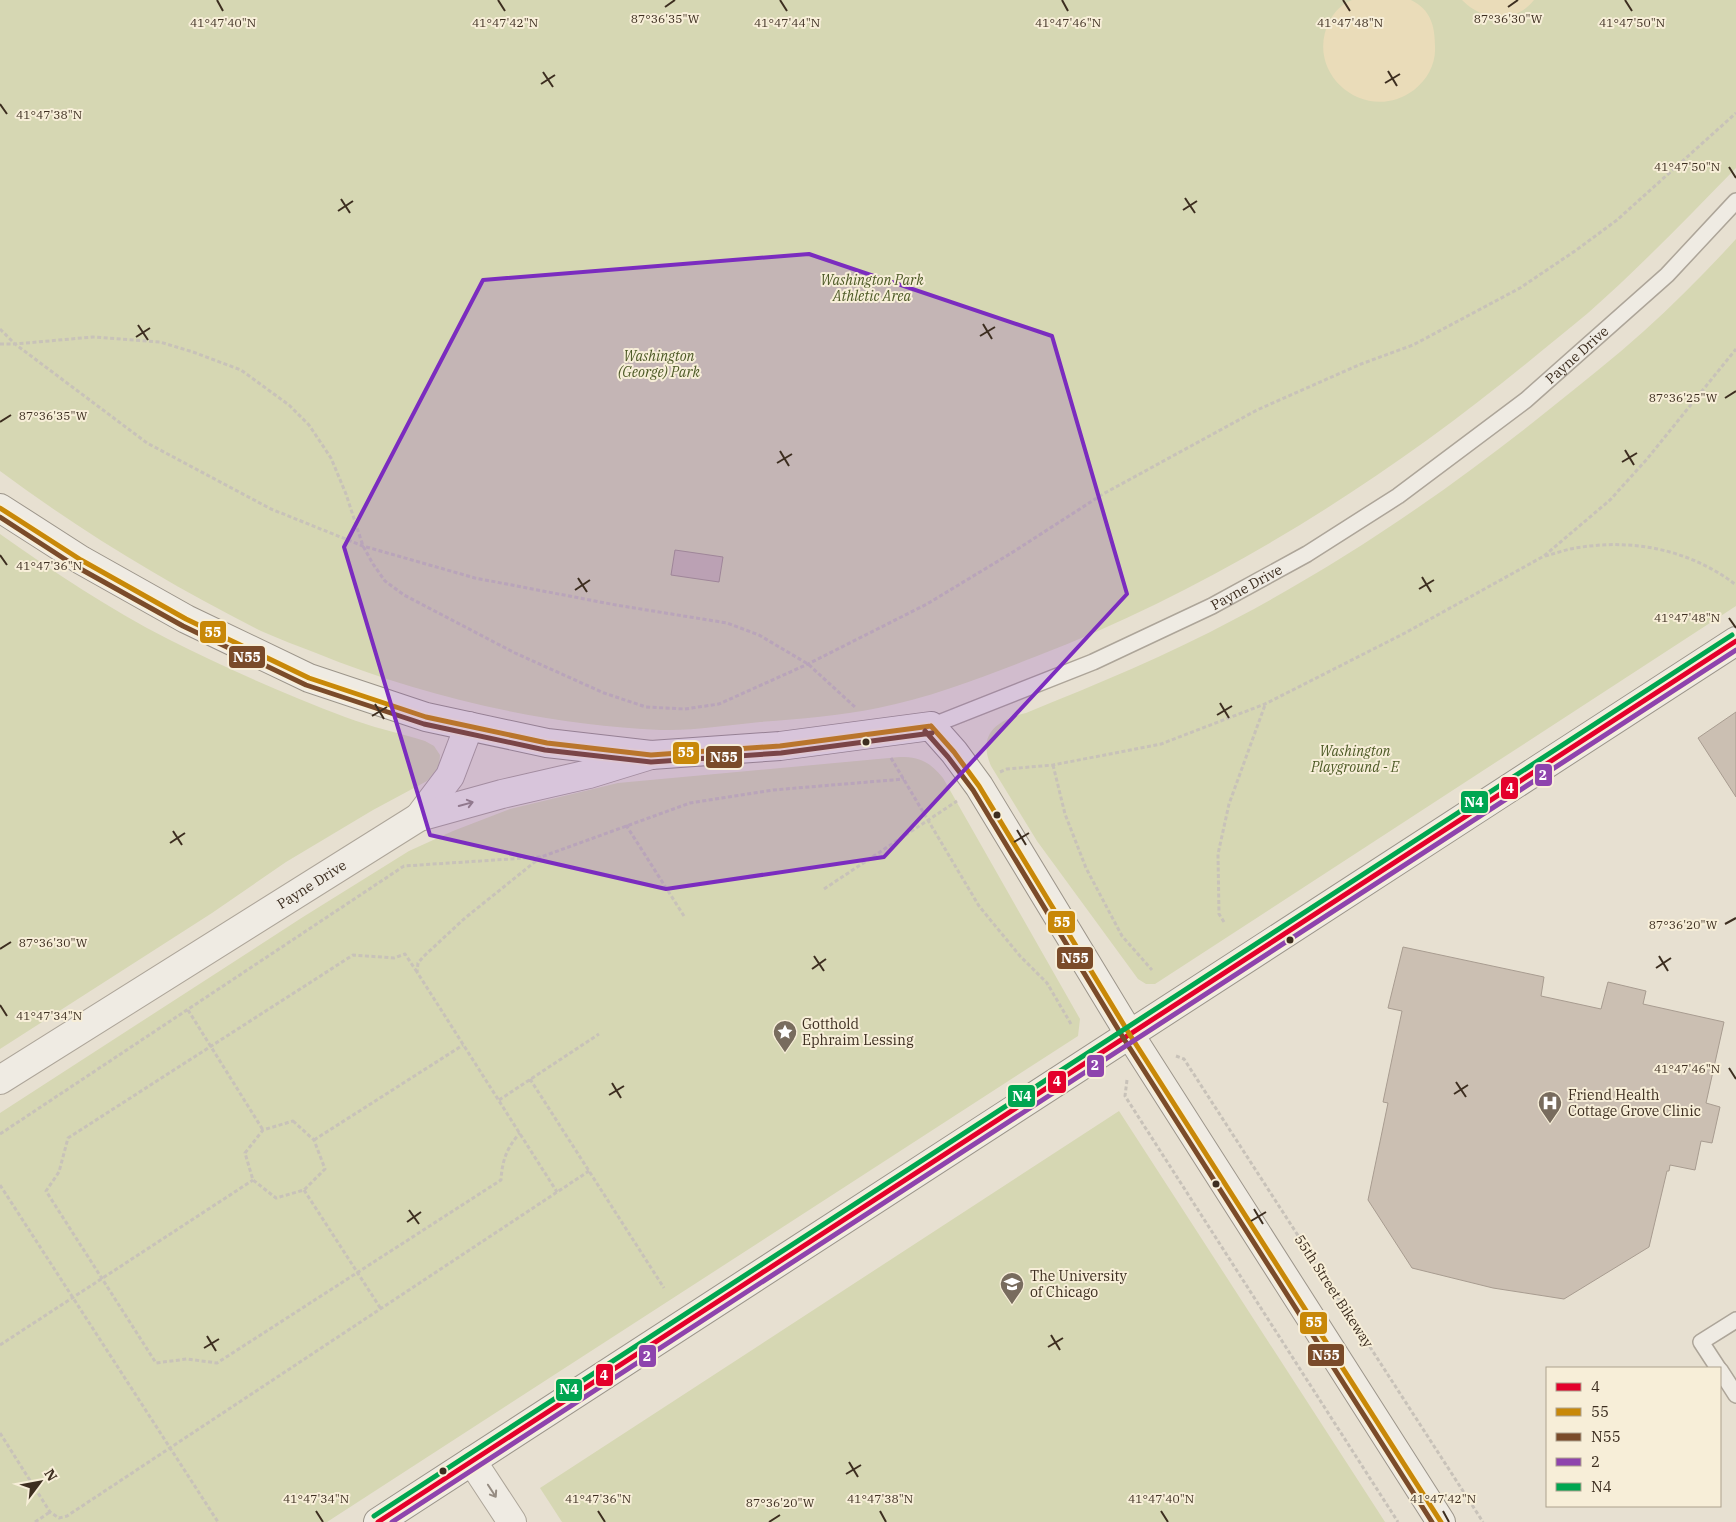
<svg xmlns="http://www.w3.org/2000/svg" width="1736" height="1522" viewBox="0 0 1736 1522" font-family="'IBM Plex Serif',serif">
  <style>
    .green { fill: #d6d7b3 }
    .sand { fill: #eadcb9 }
    .building { fill: #cbbfb2; stroke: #a89c90 }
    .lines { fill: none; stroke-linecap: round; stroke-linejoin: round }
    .lane-casing { stroke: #ada599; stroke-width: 18 }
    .street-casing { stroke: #ada599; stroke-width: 30 }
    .secondary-casing { stroke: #9c958a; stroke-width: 30 }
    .path { stroke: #c8c2b9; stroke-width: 3; stroke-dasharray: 4 2.5; stroke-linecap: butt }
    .lane { stroke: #efebe3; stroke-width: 15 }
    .street { stroke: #efebe3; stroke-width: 28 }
    .secondary { stroke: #efebe3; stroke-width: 28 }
    .bus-1-casing { stroke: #f7eed8; stroke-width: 9 }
    .bus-2-casing { stroke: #f7eed8; stroke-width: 9 }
    .bus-3-casing { stroke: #f7eed8; stroke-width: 9 }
    .bus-4-casing { stroke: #f7eed8; stroke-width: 9 }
    .bus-5-casing { stroke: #f7eed8; stroke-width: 9 }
    .bus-1 { stroke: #e4002b; stroke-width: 5 }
    .bus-2 { stroke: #c88808; stroke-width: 5 }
    .bus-3 { stroke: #7a4b2a; stroke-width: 5 }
    .bus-4 { stroke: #8e44ad; stroke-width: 5 }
    .bus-5 { stroke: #00a651; stroke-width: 5 }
    .oneway { stroke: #968c82 }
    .marked { fill: #7b2cbf; fill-opacity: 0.2; stroke: #7b2cbf; stroke-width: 4; stroke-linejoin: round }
    .ticks { fill: none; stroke: #3d2e20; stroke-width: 2 }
    .bus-dot { fill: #3d2e20; stroke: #f7eed8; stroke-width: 2 }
    .labels { text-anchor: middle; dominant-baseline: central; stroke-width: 4; stroke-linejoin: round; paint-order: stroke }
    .park-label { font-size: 14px; font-style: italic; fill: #4d5a26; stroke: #f7eed8 }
    .street-label { font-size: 14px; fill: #3d2e20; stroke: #f7eed8 }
    .poi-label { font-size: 14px; fill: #3d2e20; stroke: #f7eed8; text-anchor: start }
    .ticks-label { font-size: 12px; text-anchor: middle; fill: #3d2e20; stroke: #f7eed8; stroke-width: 4; stroke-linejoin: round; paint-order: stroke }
    .line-badge { stroke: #f7eed8; stroke-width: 2 }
    .badge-label { font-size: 14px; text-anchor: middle; font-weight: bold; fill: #fff }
  </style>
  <rect width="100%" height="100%" fill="#e7e0d1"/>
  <path class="green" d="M 0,0 L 1736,0 L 1736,168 C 1688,217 1640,267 1588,313 C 1568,330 1547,346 1527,363 C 1379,484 1215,587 1037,656 C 986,676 932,697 878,708 C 839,716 799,719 760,722 C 728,725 693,731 661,730 C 545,725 424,697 316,653 C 298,646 279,639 261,631 C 170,585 82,532 0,471 Z
    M 1736,239 L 1736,606 L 1155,984 L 1146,984 L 1138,979 L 1037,841 L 991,766 C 977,734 997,720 1026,713 C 1097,684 1168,655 1235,619 C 1347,560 1453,487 1551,408 C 1582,383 1614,358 1644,331 C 1676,302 1707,271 1736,239 Z
    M 0,534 C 54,572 109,609 168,639 C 225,668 285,694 345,717 C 371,727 399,733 425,741 L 434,746 L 440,755 L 439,767 L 427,781 L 373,810 L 286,862 L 212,913 L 0,1049 Z
    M 900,757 C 920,757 930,762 943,778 L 1080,1019 L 1078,1036 L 327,1522 L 0,1522 L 0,1113 L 303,917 L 409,851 L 453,831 L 510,809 L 618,783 Z
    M 1119,1111 L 1385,1522 L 562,1522 L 540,1488 Z"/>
  <path class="sand" d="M 1352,0 L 1411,0 C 1431,10 1435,26 1435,47 C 1436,64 1427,80 1414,90 C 1366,126 1302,73 1330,20 C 1335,11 1342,4 1352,0 Z
    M 1462,0 L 1534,0 C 1515,24 1482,21 1462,0 Z"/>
  <path class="building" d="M 675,550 L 723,557 L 719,582 L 671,575 Z
    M 1736,712 L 1736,797 L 1698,738 Z
    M 1403,947 L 1544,977 L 1541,996 L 1601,1009 L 1608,982 L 1646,991 L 1643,1004 L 1724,1022 L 1706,1103 L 1720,1107 L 1712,1143 L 1701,1141 L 1695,1170 L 1670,1165 L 1669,1171 L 1667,1171 L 1649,1247 L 1564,1299 L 1493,1288 L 1412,1268 L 1368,1200 L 1388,1103 L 1383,1102 L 1402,1011 L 1388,1008 Z"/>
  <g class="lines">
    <g class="lane-casing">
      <g id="lane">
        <path id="s1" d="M 931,726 L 1093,662 L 1212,606 L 1307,554 L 1398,496 L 1526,400 L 1667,275 L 1736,201"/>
        <path d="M 1718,1368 L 1701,1342 L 1736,1320"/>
        <path d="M 1720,1370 L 1736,1395"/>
      </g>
    </g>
    <g class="street-casing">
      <g id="street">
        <path d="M 419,817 L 450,776 L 469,726"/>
        <path id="s2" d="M 0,1080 L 419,817 L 502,794 L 589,774 L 651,755"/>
        <path d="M 472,1461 L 512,1522"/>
      </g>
    </g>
    <g class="secondary-casing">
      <path id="secondary" d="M 0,508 L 81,560 L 186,619 L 309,678 L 426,717 L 547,743 L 651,755 L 780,746 L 931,726 L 954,752 L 979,786 L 1130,1035 L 1441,1522
        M 378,1522 L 1736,641"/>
    </g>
    <path class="path" d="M 0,329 L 15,344 L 147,443 L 271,509 L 363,546 L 475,578 L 616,605 L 727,623 L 759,635 L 808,664 L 856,708
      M 0,344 L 15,344 L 93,337 L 160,342 L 193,352 L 241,370 L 289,405 L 309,425 L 331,458 L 346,494 L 363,546 L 373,564 L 385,581 L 404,595 L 515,653 L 604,693 L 646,707 L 685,709 L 719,704 L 808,664 L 927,604 L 1013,552 L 1103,494 L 1257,410 L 1361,364 L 1413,345 L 1520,288 L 1575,251 L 1617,220 L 1736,113
      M 1545,556 C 1557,553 1570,548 1582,547 C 1637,539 1692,551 1736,585
      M 891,758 L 979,906 L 1020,956 L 1047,983 L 1071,1024
      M 1053,765 L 1065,814 L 1086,868 L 1122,936 L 1152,970
      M 1000,772 L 1007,769 L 1053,765 L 1161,744 L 1265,704 L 1405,633 L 1544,556 L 1610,500 L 1647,459 L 1736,349
      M 626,825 L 684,916
      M 541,857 L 465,918 L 423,957 L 418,963 L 417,972 L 557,1192
      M 824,889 L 957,801
      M 1224,922 L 1219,914 L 1218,854 L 1229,804 L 1265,705
      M 417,972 L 405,954 L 394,958 L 353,955 L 68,1138 L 59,1172 L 46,1191 L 156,1363 L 187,1359 L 217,1363 L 501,1180 C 502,1161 507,1147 520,1133
      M 188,1010 L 263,1130
      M 1176,1056 L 1184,1059 L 1483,1522
      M 530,1079 L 664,1288
      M 1127,1080 L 1125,1096 L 1398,1522
      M 499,1100 L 599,1034
      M 293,1121 L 314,1140 L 325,1169 L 304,1190 L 276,1198 L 253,1180 L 245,1153 L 263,1130 Z
      M 0,1134 L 404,866 L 541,857 L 690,803 L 773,790 L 904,779
      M 314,1140 L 463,1045
      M 0,1185 L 218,1522
      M 304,1190 L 381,1309
      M 0,1345 L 253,1180
      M 0,1433 L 50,1512 L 59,1518 L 67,1516 L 589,1171
      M 35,1522 L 50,1512"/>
    <use href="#lane" class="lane"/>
    <use href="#street" class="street"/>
    <use href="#secondary" class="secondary"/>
    <g class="bus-1-casing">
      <path id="bus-1" d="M 378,1522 L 1736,641"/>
    </g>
    <g class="bus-2-casing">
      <path id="bus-2" d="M 0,508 L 81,560 L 186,619 L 309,678 L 426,717 L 547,743 L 651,755 L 780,746 L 931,726
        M 931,726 L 954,752 L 979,786 L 1130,1035 L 1441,1522"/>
    </g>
    <g class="bus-3-casing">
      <path id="bus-3" d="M 0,517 L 77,567 L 183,626 L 306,685 L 424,724 L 545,750 L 651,762 L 781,753 L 932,733
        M 925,731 L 948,757 L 973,790 L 1124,1039 L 1432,1522"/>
    </g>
    <g class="bus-4-casing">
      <path id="bus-4" d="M 392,1522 L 1736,650"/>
    </g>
    <g class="bus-5-casing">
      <path id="bus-5" d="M 374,1516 L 1732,635"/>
    </g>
    <use href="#bus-1" class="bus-1"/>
    <use href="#bus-2" class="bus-2"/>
    <use href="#bus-3" class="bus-3"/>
    <use href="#bus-4" class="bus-4"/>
    <use href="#bus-5" class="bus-5"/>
  </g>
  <defs><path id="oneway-shaft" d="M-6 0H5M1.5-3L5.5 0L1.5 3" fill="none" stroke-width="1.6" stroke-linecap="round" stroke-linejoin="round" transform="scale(1.25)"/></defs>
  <g class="oneway">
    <use href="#oneway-shaft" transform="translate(466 804) rotate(-15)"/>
    <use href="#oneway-shaft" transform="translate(492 1491) rotate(57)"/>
  </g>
  <path class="marked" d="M 809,254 L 1052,336 L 1127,594 L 884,857 L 666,889 L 430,835 L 344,547 L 483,280 Z"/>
  <path class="ticks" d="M 217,0 L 223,11M 498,0 L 505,11M 780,0 L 787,11M 1062,0 L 1068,11M 1343,0 L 1350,11M 1625,0 L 1632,11M 665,7 L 675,0M 1508,7 L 1518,0M 1388,71 L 1397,86M 543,72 L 553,87M 1385,83 L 1400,74M 541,84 L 555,75M 0,104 L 7,114M 1729,167 L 1736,178M 1185,198 L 1195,213M 341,199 L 350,213M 1183,210 L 1197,201M 338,211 L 353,201M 983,324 L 992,339M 138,325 L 148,340M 980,336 L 995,327M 136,337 L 150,328M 1725,398 L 1736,391M 0,422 L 11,415M 1625,450 L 1634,465M 780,451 L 789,466M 1622,462 L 1637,453M 777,463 L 792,454M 0,555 L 7,565M 1422,577 L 1431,592M 578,578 L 587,592M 1419,589 L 1434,580M 575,590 L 590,580M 1729,618 L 1736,628M 1220,703 L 1229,718M 375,704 L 384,719M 1217,715 L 1232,706M 372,716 L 387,707M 1017,830 L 1026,845M 173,831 L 182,845M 1014,842 L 1029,833M 170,843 L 185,833M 1725,924 L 1736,918M 0,949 L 11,942M 814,956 L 824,971M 1659,956 L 1668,971M 1656,968 L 1671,958M 812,969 L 826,959M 0,1005 L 7,1016M 1729,1068 L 1736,1079M 1456,1082 L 1466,1097M 612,1083 L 621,1098M 1454,1094 L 1468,1085M 609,1095 L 624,1086M 1254,1209 L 1263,1224M 409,1210 L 419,1224M 1251,1221 L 1266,1212M 407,1222 L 421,1212M 1051,1335 L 1060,1350M 207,1336 L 216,1351M 1048,1347 L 1063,1338M 204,1348 L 219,1339M 849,1462 L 858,1477M 846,1474 L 861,1465M 316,1511 L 323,1522M 598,1511 L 605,1522M 880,1511 L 886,1522M 1161,1511 L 1168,1522M 1443,1511 L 1449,1522M 769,1522 L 780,1515"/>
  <defs>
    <g id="sight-pin" transform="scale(1.25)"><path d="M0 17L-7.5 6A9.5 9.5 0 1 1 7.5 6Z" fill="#786c5e" stroke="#f7eed8"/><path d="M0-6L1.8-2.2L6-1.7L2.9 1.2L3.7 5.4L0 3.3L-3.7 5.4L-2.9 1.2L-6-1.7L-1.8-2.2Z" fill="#fff"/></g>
    <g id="hospital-pin" transform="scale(1.25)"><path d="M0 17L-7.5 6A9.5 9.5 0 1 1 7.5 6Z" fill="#786c5e" stroke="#f7eed8"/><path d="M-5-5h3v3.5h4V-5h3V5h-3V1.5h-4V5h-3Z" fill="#fff"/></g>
    <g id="university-pin" transform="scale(1.25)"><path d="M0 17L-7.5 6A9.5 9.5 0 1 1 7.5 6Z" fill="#786c5e" stroke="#f7eed8"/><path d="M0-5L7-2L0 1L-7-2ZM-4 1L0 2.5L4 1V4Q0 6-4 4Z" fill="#fff"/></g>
  </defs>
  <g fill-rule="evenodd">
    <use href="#sight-pin" x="785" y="1032"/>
    <use href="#hospital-pin" x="1550" y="1103"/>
    <use href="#university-pin" x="1012" y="1284"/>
  </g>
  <g class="bus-dot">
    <circle cx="866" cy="742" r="4.5"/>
    <circle cx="997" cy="815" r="4.5"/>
    <circle cx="1290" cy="940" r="4.5"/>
    <circle cx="1216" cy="1184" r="4.5"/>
    <circle cx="443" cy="1471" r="4.5"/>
  </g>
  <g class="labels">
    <g class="park-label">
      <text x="872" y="280">Washington Park<tspan x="872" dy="16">Athletic Area</tspan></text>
      <text x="659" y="356">Washington<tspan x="659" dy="16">(George) Park</tspan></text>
      <text x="1355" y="751">Washington<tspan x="1355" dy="16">Playground - E</tspan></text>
    </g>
    <g class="street-label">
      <text stroke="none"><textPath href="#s1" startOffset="750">Payne Drive</textPath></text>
      <text stroke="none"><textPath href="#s1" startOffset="345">Payne Drive</textPath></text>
      <text stroke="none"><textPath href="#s2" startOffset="368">Payne Drive</textPath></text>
      <text transform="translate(1334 1291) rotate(57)">55th Street Bikeway</text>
    </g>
    <g class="poi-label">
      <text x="802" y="1024">Gotthold<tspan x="802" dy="16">Ephraim Lessing</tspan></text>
      <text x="1568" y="1095">Friend Health<tspan x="1568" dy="16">Cottage Grove Clinic</tspan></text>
      <text x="1030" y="1276">The University<tspan x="1030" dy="16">of Chicago</tspan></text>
    </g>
  </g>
  <g class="ticks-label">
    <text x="665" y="23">87°36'35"W</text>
    <text x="1508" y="23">87°36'30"W</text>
    <text x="223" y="27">41°47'40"N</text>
    <text x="505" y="27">41°47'42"N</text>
    <text x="787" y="27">41°47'44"N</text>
    <text x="1068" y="27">41°47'46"N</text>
    <text x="1350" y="27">41°47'48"N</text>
    <text x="1632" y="27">41°47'50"N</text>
    <text x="49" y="119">41°47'38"N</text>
    <text x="1687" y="171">41°47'50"N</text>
    <text x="1683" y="402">87°36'25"W</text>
    <text x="53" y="420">87°36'35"W</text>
    <text x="49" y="570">41°47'36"N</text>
    <text x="1687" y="622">41°47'48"N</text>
    <text x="1683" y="929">87°36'20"W</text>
    <text x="53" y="947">87°36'30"W</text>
    <text x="49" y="1020">41°47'34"N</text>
    <text x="1687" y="1073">41°47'46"N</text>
    <text x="316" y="1503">41°47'34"N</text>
    <text x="598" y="1503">41°47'36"N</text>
    <text x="880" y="1503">41°47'38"N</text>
    <text x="1161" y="1503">41°47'40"N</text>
    <text x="1443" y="1503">41°47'42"N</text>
    <text x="780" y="1507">87°36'20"W</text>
  </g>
  <g class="line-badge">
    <rect x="199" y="620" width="28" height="24" rx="5" fill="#c88808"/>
    <rect x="228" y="645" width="38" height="24" rx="5" fill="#7a4b2a"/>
    <rect x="672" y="741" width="28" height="24" rx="5" fill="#c88808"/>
    <rect x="705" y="745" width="38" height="24" rx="5" fill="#7a4b2a"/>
    <rect x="1534" y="763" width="19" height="24" rx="5" fill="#8e44ad"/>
    <rect x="1500" y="776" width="19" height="24" rx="5" fill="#e4002b"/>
    <rect x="1460" y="790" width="29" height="24" rx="5" fill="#00a651"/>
    <rect x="1047" y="910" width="29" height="24" rx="5" fill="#c88808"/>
    <rect x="1056" y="946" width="38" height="24" rx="5" fill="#7a4b2a"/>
    <rect x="1086" y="1054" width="19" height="24" rx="5" fill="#8e44ad"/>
    <rect x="1047" y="1070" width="20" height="24" rx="5" fill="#e4002b"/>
    <rect x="1007" y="1084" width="29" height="24" rx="5" fill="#00a651"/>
    <rect x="1299" y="1311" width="29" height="24" rx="5" fill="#c88808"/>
    <rect x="1307" y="1343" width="38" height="24" rx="5" fill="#7a4b2a"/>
    <rect x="638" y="1344" width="19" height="24" rx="5" fill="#8e44ad"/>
    <rect x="595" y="1363" width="19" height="24" rx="5" fill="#e4002b"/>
    <rect x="555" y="1378" width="28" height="24" rx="5" fill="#00a651"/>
  </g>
  <g class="badge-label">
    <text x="213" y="637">55</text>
    <text x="247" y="662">N55</text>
    <text x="686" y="757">55</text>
    <text x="724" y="762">N55</text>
    <text x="1543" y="780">2</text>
    <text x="1510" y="793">4</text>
    <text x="1474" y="807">N4</text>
    <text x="1062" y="927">55</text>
    <text x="1075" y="963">N55</text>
    <text x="1095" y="1070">2</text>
    <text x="1057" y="1086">4</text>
    <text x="1022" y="1101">N4</text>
    <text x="1314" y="1327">55</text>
    <text x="1326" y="1360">N55</text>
    <text x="647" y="1361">2</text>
    <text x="604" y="1380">4</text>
    <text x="569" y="1394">N4</text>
  </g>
  <rect x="1546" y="1367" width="175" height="140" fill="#f7eed8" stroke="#ada18e"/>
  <rect x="1556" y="1383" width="25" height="8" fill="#e4002b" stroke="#ada18e"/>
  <text x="1591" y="1392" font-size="15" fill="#3d2e20">4</text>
  <rect x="1556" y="1408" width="25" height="8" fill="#c88808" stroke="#ada18e"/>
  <text x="1591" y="1417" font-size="15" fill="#3d2e20">55</text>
  <rect x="1556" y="1433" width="25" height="8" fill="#7a4b2a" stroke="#ada18e"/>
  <text x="1591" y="1442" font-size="15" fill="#3d2e20">N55</text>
  <rect x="1556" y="1458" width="25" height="8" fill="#8e44ad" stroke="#ada18e"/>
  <text x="1591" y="1467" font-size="15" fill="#3d2e20">2</text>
  <rect x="1556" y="1483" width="25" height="8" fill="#00a651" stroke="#ada18e"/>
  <text x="1591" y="1492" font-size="15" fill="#3d2e20">N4</text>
  <g transform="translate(40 1482) rotate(58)" stroke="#f7eed8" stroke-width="4" paint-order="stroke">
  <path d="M0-4L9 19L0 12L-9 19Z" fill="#3d2e20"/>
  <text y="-8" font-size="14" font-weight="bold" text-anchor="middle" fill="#3d2e20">N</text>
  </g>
</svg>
